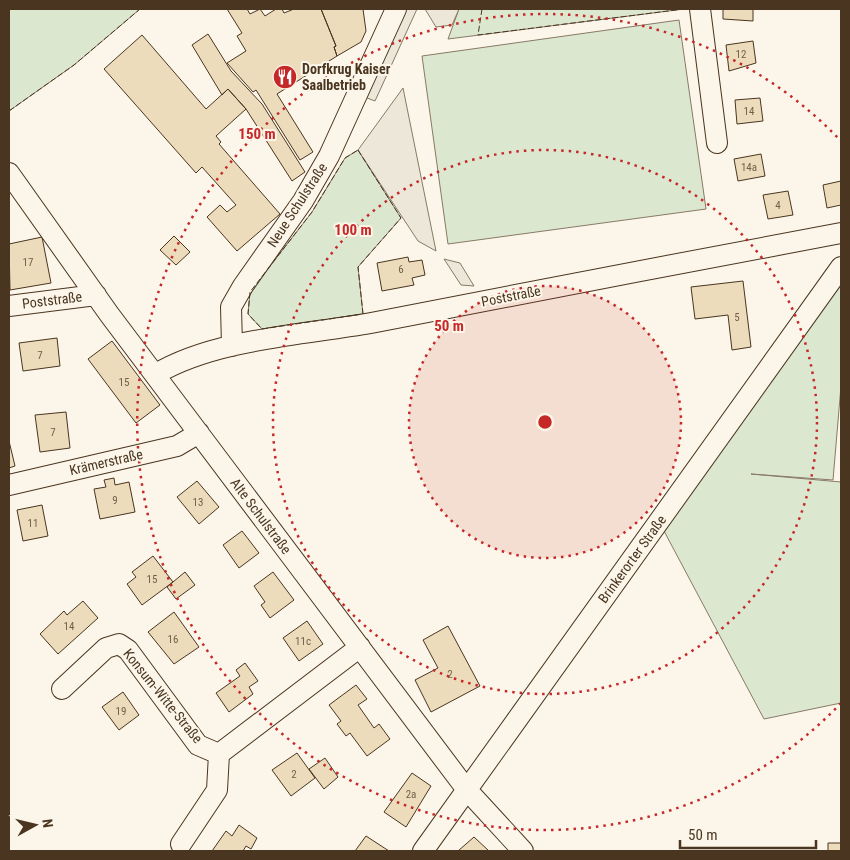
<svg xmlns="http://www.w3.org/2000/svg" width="850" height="860" viewBox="0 0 850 860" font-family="'Roboto Condensed',sans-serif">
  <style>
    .green { fill: #dce7d0; stroke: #887966 }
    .parking { fill: #ede7d9; stroke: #887966 }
    .building { fill: #ecdcbc; stroke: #4a3520 }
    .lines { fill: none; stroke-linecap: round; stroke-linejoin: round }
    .minor-casing { stroke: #4a3520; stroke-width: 22 }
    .minor { stroke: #fbf6e9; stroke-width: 20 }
    .fence { stroke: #4a3520; stroke-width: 1; stroke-dasharray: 6 2.5; stroke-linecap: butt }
    .ring { fill: none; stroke: #c62828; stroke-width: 2.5; stroke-dasharray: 2.5 5 }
    .labels { text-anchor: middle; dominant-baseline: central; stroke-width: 4; stroke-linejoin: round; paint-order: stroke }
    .number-label { font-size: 11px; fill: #725f47 }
    .poi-label { font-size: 14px; font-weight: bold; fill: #4a3520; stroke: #fbf6e9; text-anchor: start }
    .street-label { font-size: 14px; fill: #4a3520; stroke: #fbf6e9 }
    .centre { fill: #c62828; stroke: #fbf6e9; stroke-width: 2.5 }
    .ring-label { font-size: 15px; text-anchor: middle; font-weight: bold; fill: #c62828; stroke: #fbf6e9; stroke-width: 4; stroke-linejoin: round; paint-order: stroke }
  </style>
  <rect width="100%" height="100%" fill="#fbf6e9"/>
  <path class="green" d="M 9,9 L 140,9 L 74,65 L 9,111 Z
    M 459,9 L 684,9 L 448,39 Z
    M 679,20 L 706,209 L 448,244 L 422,56 Z
    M 358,150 L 401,218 L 358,267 L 363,314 L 262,329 L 248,314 L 250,292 L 312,212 L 345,158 Z
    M 841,284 L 841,386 L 833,480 L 751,474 L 841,482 L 841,703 L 764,719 L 664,531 Z"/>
  <path class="parking" d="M 401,9 L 417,9 L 375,101 L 362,96 Z
    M 425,9 L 459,9 L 452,25 L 436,27 Z
    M 403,88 L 436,251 L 418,241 L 358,150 Z
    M 444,259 L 460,263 L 474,286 L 461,285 Z"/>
  <path class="building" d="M 227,9 L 247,9 L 250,14 L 260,9 L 265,16 L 276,9 L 282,9 L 284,13 L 294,9 L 321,9 L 336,46 L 334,47 L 337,56 L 277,94 L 313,152 L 300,160 L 256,90 L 253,92 L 227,63 L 246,51 L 237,36 L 242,33 Z
    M 321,9 L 363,9 L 366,31 L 361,42 L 337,56 L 334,47 L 336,46 Z
    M 723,9 L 753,9 L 753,21 L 723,19 Z
    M 208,34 L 231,71 L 262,104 L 305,172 L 292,181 L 246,109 L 228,89 L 222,95 L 192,45 Z
    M 142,35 L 206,109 L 228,89 L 246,109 L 216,136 L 221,142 L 219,144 L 280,214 L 237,251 L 207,217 L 220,205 L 227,212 L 236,205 L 202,167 L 196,173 L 104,69 Z
    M 753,41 L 756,63 L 729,71 L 726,45 Z
    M 760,98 L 763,121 L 737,124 L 735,100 Z
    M 761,154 L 765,176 L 738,181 L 734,159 Z
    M 841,181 L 841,205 L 827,208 L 823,185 Z
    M 788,191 L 793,215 L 768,219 L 763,195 Z
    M 174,236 L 190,252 L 176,265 L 160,250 Z
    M 42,237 L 51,283 L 10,290 L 9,244 Z
    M 408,257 L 409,262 L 422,260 L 425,275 L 412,278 L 414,285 L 382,291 L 377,263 Z
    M 743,281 L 751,347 L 732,350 L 728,315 L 695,319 L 691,287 Z
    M 57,338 L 60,366 L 23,371 L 19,343 Z
    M 112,341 L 160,405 L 136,423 L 88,359 Z
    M 66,412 L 70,448 L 40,452 L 35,415 Z
    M 9,441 L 15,466 L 9,468 Z
    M 114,478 L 115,485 L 129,482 L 135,512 L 100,519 L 94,489 L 106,487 L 104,480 Z
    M 197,481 L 219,507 L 199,524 L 177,497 Z
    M 42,505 L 48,536 L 23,541 L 17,510 Z
    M 242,531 L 259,553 L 239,568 L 223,545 Z
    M 153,556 L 173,582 L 142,605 L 127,584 L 136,577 L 132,572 Z
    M 185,572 L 195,585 L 176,599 L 167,587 Z
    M 273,572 L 294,600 L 270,618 L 261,605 L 265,602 L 254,586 Z
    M 83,601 L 98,618 L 58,654 L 40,634 L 64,611 L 67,615 Z
    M 174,612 L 199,647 L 174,664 L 148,632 Z
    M 307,621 L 323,644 L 299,661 L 283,638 Z
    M 448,626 L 480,686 L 431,712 L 415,680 L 438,668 L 423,640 Z
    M 245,663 L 258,681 L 249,687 L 253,694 L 229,712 L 216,693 L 240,676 L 236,670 Z
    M 356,685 L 367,699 L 358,705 L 374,728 L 379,724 L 390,739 L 367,756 L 350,733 L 346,736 L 337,724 L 341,721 L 329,705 Z
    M 123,692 L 139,715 L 119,730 L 102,707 Z
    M 297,753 L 315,778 L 291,796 L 272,770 Z
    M 325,758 L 338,777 L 324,789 L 309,769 Z
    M 412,773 L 431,786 L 406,827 L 384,812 Z
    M 239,825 L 257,838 L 251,849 L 246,846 L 243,851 L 212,851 L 226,831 L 232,836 Z
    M 366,836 L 389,851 L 355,851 Z
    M 474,837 L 489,851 L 458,851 Z
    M 828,843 L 841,843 L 841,851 L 828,851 Z"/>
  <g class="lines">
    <g class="minor-casing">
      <path id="minor" d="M 700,9 L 717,143
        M 9,173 L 109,314 L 467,790 L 523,851
        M 9,306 L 96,295
        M 232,346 L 231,307 L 243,286 L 303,201 L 329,156 L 396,9
        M 156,374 C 215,339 303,335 371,323 C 528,293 684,262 841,233
        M 9,485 L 177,446 L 199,433
        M 62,689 L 106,648 L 119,644 L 128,650 L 198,745 L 219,754
        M 181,844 L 217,790 L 219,754 L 360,647
        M 423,851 L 841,267"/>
    </g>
    <use href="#minor" class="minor"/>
    <path class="fence" d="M 482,9 L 478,35 L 684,9
      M 9,111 L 74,65 L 140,9
      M 358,150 L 401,218 L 358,267 L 363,314 L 262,329 L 248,314 L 250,292 L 312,212 L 345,158 Z"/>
  </g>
  <circle cx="545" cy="422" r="136" fill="#c62828" fill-opacity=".12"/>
  <g class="ring">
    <circle cx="545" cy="422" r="136"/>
    <circle cx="545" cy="422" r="272"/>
    <path d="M841 703A408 408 0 1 1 841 141"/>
  </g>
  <defs>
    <g id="restaurant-disc" transform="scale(1.25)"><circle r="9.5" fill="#c62828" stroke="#fbf6e9"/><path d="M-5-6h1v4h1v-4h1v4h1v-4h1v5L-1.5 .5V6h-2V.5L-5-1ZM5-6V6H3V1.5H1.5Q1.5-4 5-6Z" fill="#fff"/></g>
  </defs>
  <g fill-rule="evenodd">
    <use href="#restaurant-disc" x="285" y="77"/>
  </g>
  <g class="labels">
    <g class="number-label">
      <text x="741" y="54">12</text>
      <text x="749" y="111">14</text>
      <text x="749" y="167">14a</text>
      <text x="778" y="205">4</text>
      <text x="28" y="262">17</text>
      <text x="401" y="269">6</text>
      <text x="737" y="317">5</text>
      <text x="40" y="355">7</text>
      <text x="124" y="382">15</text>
      <text x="53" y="432">7</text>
      <text x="115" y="500">9</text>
      <text x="198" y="502">13</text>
      <text x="33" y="523">11</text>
      <text x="152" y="579">15</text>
      <text x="69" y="626">14</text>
      <text x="173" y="639">16</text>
      <text x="303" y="641">11c</text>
      <text x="450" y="674">2</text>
      <text x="121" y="711">19</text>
      <text x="294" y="774">2</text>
      <text x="411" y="794">2a</text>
    </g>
    <g class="poi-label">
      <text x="302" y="69">Dorfkrug Kaiser<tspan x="302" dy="16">Saalbetrieb</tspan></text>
    </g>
    <g class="street-label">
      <text transform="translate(297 205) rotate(-57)">Neue Schulstraße</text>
      <text transform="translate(511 296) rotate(-11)">Poststraße</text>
      <text transform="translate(52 300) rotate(-7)">Poststraße</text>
      <text transform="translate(106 462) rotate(-13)">Krämerstraße</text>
      <text transform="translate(261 516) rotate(53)">Alte Schulstraße</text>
      <text transform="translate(632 559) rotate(-54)">Brinkerorter Straße</text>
      <text transform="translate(163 696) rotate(51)">Konsum-Witte-Straße</text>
    </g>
  </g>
  <circle cx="545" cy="422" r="8" class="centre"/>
  <g class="ring-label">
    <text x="257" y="139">150 m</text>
    <text x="353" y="235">100 m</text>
    <text x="449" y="331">50 m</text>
  </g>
  <rect width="850" height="860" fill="none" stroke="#4a3520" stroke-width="20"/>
  <g transform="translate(35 825) rotate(82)" stroke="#fbf6e9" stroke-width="4" paint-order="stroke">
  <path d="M0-4L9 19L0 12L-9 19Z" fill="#4a3520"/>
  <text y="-8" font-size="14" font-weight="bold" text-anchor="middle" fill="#4a3520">N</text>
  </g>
  <path d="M680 840v8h136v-8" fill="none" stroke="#4a3520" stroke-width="2.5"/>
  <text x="688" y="840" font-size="15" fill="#4a3520" stroke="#fbf6e9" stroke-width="4" paint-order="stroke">50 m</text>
</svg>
